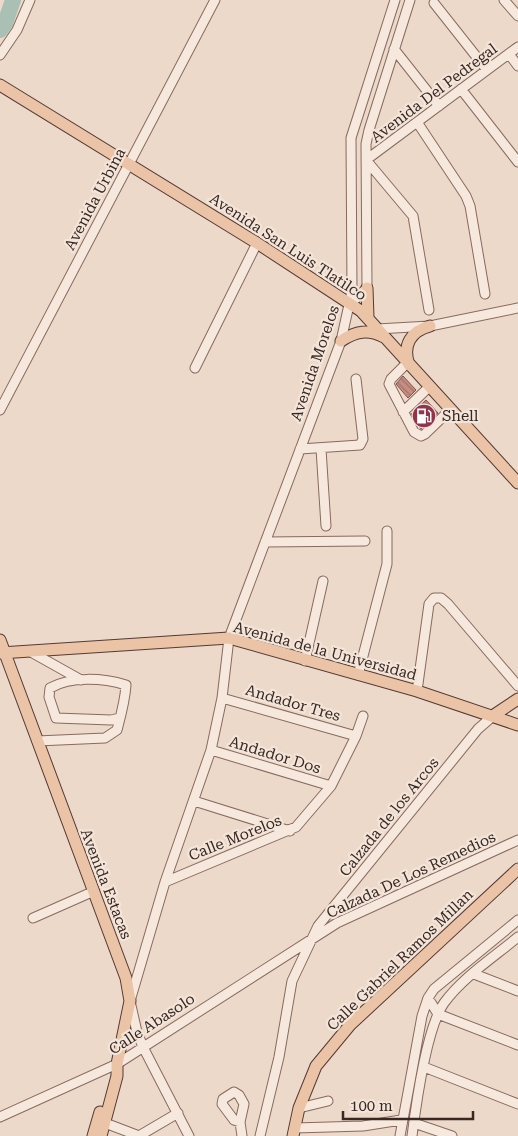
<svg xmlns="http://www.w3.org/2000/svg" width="518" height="1136" viewBox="0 0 518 1136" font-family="'Roboto Serif',serif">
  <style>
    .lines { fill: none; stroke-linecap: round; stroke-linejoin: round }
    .river { stroke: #aac0b4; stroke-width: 16 }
    .building { fill: url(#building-back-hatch); stroke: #844f47 }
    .minor-casing { stroke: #876a60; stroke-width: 11 }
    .major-casing { stroke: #553a33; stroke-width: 13 }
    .minor { stroke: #f7e8dd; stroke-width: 9 }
    .major { stroke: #ebc3a6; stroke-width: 11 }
    .labels { text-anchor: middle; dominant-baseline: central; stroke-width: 4.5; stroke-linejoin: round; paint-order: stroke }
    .street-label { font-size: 15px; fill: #392722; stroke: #f3e5d9 }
    .poi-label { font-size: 15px; fill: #392722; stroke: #f3e5d9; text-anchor: start }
  </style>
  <defs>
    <pattern id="building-back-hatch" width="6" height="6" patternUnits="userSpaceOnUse" patternTransform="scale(1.25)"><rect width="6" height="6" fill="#c68d83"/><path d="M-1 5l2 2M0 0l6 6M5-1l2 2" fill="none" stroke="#a2736b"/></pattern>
  </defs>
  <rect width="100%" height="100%" fill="#ecd9ca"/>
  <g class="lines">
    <path class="river" d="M 0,30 L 5,23 L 13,0"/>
  </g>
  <path class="building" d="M 403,376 L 416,390 L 408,398 L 396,384 Z
    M 426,400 L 438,413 L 421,429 L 411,414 Z"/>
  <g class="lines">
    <g class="minor-casing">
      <path id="minor" d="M 504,0 L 518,16
        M 434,3 L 487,70
        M 394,49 L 439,106
        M 509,54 L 518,66
        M 0,55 L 17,30 L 30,0
        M 461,89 L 518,162
        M 417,122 L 466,196 L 470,206 L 485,294
        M 350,304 L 367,288 L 366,144 L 369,130 L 410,0
        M 429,310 L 413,216 L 366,160 L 518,47
        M 377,329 L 430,326 L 518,308
        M 407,363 L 391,379 L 389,384 L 414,432 L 421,436 L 425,434 L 450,410
        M 195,368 L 257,243
        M 0,410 L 215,0
        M 403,412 L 429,387
        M 300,449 L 360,445 L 363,439 L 356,379
        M 321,449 L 326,526
        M 265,542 L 365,541
        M 31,652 L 81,680
        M 305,661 L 323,581
        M 358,675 L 387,564 L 387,531
        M 417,691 L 429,604 L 434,598 L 441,598 L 448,604 L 518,686
        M 222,698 L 356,736
        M 37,741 L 105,738 L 117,730 C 121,715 125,701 126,685 C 103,678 71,676 50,688 L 49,697 L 56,718 L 111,720 L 120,718
        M 211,750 L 331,786
        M 194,801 L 290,831
        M 165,882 L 296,827 L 331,786 L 356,736 L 363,716
        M 33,918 L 92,892
        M 474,974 L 518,991
        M 428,998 L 438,1014 L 518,1045
        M 424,1067 L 518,1104
        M 299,1108 L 328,1101
        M 0,1117 L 117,1064 L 337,923 L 518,840
        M 240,1122 L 234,1120 L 222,1104 L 223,1099 L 234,1092 L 239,1095 L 244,1104 L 240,1122 L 242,1136
        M 105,1123 L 139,1136 L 178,1113
        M 414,1123 L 452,1136
        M 295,1128 L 363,1126 L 401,1120
        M 189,1136 L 143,1047 L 137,1032 L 130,1001 L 165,882 L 211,750 L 222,698 L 229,638 L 341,341 L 352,291 L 351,138 L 395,0
        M 260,1136 L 279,1057 L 292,981 L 318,926 L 478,729 L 494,715
        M 400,1136 L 422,1016 L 428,998 L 434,989 L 518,920
        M 412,1136 C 416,1105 427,1027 444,1003 C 463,977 494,957 518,937"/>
    </g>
    <g class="major-casing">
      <path id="major" d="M 0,85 L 257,243 L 361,311 L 518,483
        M 367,288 L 368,318
        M 341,341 C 356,331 368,329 384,337
        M 409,365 C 402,345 411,331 430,326
        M 0,640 L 126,978 L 130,1001 L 117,1064 L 117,1076 L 101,1136
        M 0,653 L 229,638 L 417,691 L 518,725
        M 494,715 L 518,699
        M 93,1136 L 100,1112
        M 293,1136 L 299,1108 L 316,1066 L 350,1025 L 518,869"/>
    </g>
    <use href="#minor" class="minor"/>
    <use href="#major" class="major"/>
  </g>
  <defs>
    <g id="fuel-disc" transform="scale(1.25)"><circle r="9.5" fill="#91354e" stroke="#f3e5d9"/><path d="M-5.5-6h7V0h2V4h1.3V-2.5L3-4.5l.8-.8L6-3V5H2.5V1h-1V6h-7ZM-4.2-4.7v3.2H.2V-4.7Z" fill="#fff"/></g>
  </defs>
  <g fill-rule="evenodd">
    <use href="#fuel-disc" x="424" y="416"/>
  </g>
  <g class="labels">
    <g class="street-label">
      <text transform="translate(434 93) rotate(-37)">Avenida Del Pedregal</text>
      <text transform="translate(95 199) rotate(-62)">Avenida Urbina</text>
      <text transform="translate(288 247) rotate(33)">Avenida San Luis Tlatilco</text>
      <text transform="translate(315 363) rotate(-71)">Avenida Morelos</text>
      <text transform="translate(325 651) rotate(15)">Avenida de la Universidad</text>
      <text transform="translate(293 703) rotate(16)">Andador Tres</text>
      <text transform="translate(275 755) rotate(17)">Andador Dos</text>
      <text transform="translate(389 817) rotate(-51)">Calzada de los Arcos</text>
      <text transform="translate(235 838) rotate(-22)">Calle Morelos</text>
      <text transform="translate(411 875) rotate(-25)">Calzada De Los Remedios</text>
      <text transform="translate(106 884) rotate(69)">Avenida Estacas</text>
      <text transform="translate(400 960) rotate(-44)">Calle Gabriel Ramos Millan</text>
      <text transform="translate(152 1024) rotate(-33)">Calle Abasolo</text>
    </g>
    <g class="poi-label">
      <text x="442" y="416">Shell</text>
    </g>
  </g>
  <path d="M343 1111v8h130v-8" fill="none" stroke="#392722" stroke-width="2.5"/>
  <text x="350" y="1111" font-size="15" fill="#392722" stroke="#f3e5d9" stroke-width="4" paint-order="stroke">100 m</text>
</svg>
